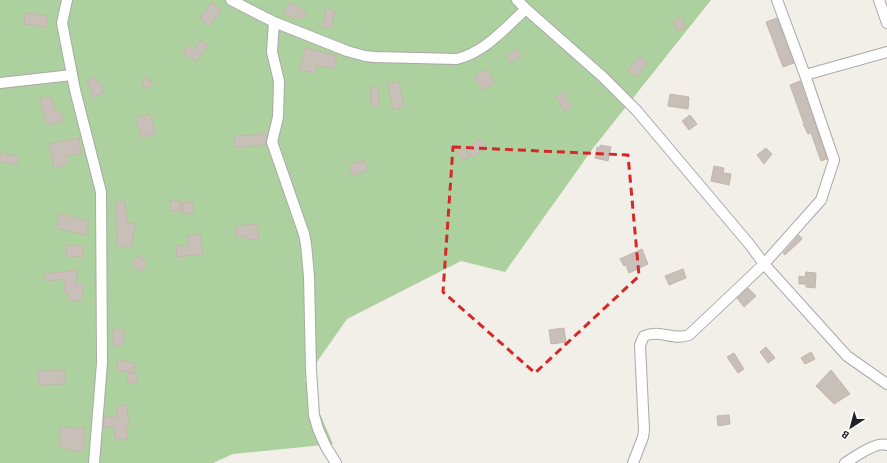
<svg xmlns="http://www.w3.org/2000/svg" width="887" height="463" viewBox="0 0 887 463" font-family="'Alegreya Sans',sans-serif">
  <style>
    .forest { fill: #add19e }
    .building { fill: #c7bfb8; stroke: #c4b6ab }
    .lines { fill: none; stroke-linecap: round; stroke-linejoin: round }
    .street-casing { stroke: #a9a9a9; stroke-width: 12 }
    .street { stroke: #fff; stroke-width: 10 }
    .marked { fill: none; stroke: #d62828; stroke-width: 3; stroke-dasharray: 8 5; stroke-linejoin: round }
  </style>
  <rect width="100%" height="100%" fill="#f2efe9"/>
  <path class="forest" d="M 0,0 L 711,0 L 594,147 L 505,272 L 461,261 L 347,319 L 305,379 L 333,444 L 233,454 L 213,463 L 0,463 Z"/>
  <path class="building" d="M 212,2 L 221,10 L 209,26 L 200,18 Z
    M 290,2 L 307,12 L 302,20 L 296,16 L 294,19 L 283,13 Z
    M 326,8 L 335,11 L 331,28 L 322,27 Z
    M 25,13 L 47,16 L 46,27 L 24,24 Z
    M 682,17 L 686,28 L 677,31 L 673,20 Z
    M 777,18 L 794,63 L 783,67 L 766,22 Z
    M 201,40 L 208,45 L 196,62 L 183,53 L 188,46 L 194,50 Z
    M 305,48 L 337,56 L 334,69 L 317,65 L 315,73 L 300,70 Z
    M 517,49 L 521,56 L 510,63 L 506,56 Z
    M 639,56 L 648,62 L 637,77 L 628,71 Z
    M 487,69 L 495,83 L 482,90 L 474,76 Z
    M 95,77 L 97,83 L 100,82 L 104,93 L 93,97 L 87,80 Z
    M 144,78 L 152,81 L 149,88 L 142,86 Z
    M 800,81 L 827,159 L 821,161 L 811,133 L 808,134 L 803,124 L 804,124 L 790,85 Z
    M 399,82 L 404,107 L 393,110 L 388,84 Z
    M 371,87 L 378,87 L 379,106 L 371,106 Z
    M 564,92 L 572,107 L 564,111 L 556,97 Z
    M 670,94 L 689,97 L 688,109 L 668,106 Z
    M 52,97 L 55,113 L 61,111 L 63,121 L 46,125 L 40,98 Z
    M 150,114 L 155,134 L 141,138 L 136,118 Z
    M 690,115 L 697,124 L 689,130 L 682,121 Z
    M 267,134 L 266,141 L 266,145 L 235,147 L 234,136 Z
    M 79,138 L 81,153 L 66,156 L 67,165 L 54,168 L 49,144 Z
    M 480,139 L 486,147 L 473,158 L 467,149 Z
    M 600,145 L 611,147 L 608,161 L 595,158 L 597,147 L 600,148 Z
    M 464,148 L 470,156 L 463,161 L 457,153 Z
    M 766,148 L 772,154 L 764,164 L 757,155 Z
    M 0,153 L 18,156 L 17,165 L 0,162 Z
    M 364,160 L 368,170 L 353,176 L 349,165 Z
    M 714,166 L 724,168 L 723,173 L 731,174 L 729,185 L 711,181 Z
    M 180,200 L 181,210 L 171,211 L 170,201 Z
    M 125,201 L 127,223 L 135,223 L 135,232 L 133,232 L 132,247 L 117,246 L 116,202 Z
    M 193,202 L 194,213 L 183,214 L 182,203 Z
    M 60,214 L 89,221 L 86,235 L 56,228 Z
    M 257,224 L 259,239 L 247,240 L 246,236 L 237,237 L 235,226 Z
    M 200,234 L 203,254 L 177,257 L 176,246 L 189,245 L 187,236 Z
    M 799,235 L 802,239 L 785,255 L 783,253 Z
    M 67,245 L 83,246 L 82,257 L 66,256 Z
    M 642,249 L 648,264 L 629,273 L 626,265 L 624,266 L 620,259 Z
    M 137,256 L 147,261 L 141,271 L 132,266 Z
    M 683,269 L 686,278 L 669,285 L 665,276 Z
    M 77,270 L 78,277 L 76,277 L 76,284 L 83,284 L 83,293 L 82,293 L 82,301 L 69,301 L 69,293 L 64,293 L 64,279 L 46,281 L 44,274 Z
    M 806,272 L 816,273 L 815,288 L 806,287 L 806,284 L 799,284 L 799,276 L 805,277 Z
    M 748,288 L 756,296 L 744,307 L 737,298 Z
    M 564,328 L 566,342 L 551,344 L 549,330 Z
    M 113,329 L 124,330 L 123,346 L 113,346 Z
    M 766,347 L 775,358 L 768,363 L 760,352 Z
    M 811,352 L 815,359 L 805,364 L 801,358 Z
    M 734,353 L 744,369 L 738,373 L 727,357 Z
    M 118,360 L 135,363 L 134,373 L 116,370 Z
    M 38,370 L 65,371 L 65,384 L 39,385 Z
    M 831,370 L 850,394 L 834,404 L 816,386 Z
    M 128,373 L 138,374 L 137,383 L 127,382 Z
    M 118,405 L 128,406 L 127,417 L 129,417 L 129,427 L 126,427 L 127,439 L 115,439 L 114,427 L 104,427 L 104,417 L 116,417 Z
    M 729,415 L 730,424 L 718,426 L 717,416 Z
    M 60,427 L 85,428 L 84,446 L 82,452 L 59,447 Z"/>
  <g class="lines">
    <g class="street-casing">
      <path id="street" d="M 67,0 L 62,23 L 75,90 L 101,192 L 102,363 L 94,463
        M 231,0 L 274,22 L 272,52 L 279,81 L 278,117 L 272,142 L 304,234 L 306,244 L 309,276 L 311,370 L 314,415 L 318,429 L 326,447 L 336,463
        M 517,0 L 526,9 L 603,77 L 637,111 L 750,245 L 764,264 L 689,335 C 673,341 661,329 644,336 L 640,345 L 644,430 L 643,437 L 633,463
        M 777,0 L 805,75 L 834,160 L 821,200 L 764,264 L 847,356 L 887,384
        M 879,0 L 887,23
        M 274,22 L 347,51 L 365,56 L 375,57 L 457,59 C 485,52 505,28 526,9
        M 805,75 L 887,52
        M 0,83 L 72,75
        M 845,463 C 855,457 876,441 887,445"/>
    </g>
    <use href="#street" class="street"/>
  </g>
  <path class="marked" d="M 453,147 L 628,155 L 639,276 L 535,373 L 443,292 Z"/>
  <g transform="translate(851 427) rotate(216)" stroke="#ffffff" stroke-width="3" paint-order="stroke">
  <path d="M0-3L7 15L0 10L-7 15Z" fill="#222222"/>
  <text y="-6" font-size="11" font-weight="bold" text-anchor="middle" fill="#222222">B</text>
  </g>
</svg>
